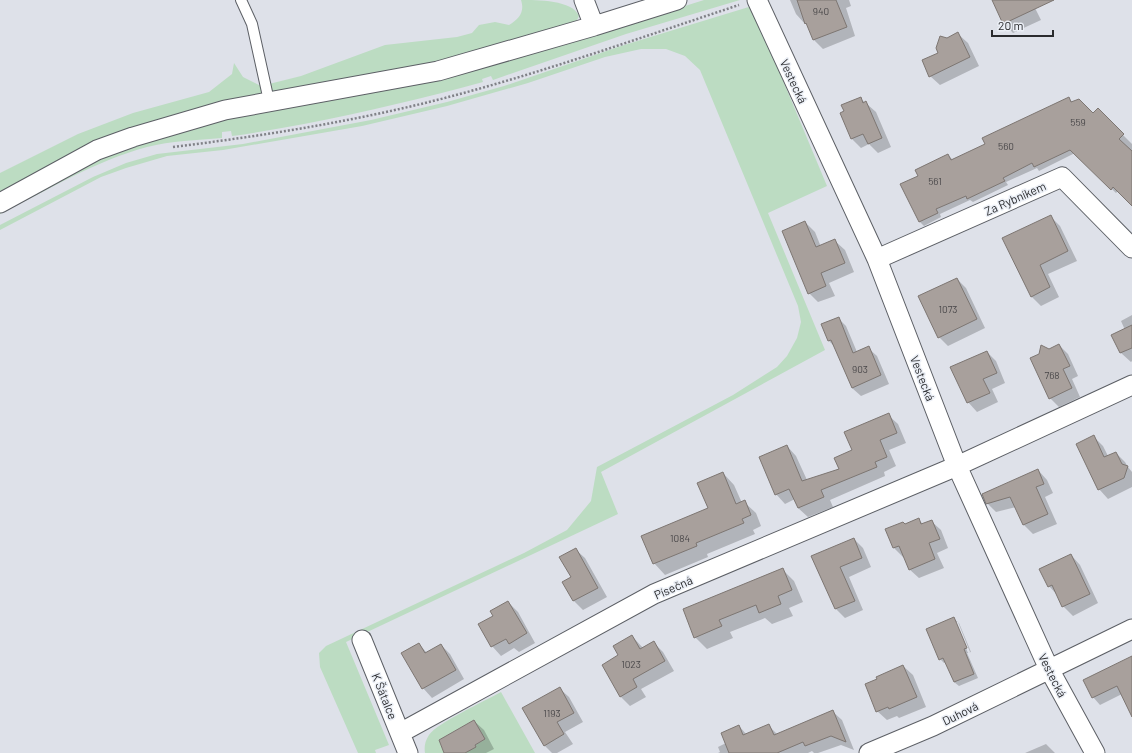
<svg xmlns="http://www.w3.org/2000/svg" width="1132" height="753" viewBox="0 0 1132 753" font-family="Barlow,sans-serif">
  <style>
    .green { fill: #bcdcc2 }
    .shadow { fill: #0003; fill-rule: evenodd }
    .building { fill: #a8a09c; stroke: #7d7672 }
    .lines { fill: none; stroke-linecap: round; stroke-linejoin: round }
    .lane-casing { stroke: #5c5f65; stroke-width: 12 }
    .street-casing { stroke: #5c5f65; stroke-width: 21 }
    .path { stroke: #808187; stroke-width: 2.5; stroke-dasharray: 2 2; stroke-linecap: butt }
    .lane { stroke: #fff; stroke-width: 10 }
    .street { stroke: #fff; stroke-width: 19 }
    .labels { text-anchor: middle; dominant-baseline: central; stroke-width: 3; stroke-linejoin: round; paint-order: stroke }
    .number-label { font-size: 10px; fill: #4a484a }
    .street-label { font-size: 12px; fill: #2a2b2e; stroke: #ebeff6 }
  </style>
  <rect width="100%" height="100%" fill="#dee1e9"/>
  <path class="green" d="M 521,0 C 537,0 573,0 579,16 L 576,22 L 466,56 L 272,94 L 0,194 L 0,173 L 78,134 L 133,113 L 209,92 L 232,74 L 234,63 L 243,77 L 261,86 L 301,76 L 385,45 L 457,37 L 472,33 L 479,25 L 495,22 L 509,25 C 519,19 525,12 521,0 Z
    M 704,0 L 740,0 L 626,34 L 493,80 L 491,76 L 482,79 L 483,82 C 424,98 365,112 304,124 C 280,128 256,133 232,136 L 231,131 L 222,132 L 222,138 C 197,140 171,141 147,147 C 95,161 48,190 0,214 L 0,211 L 101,159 L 124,150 L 190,128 L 628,24 Z
    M 752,6 L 827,186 L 768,213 L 825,350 L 601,472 L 618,514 L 346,642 L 389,745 L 375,750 L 376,753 L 358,753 L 320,667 L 319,653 L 326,646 L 524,553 L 567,530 L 591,501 L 597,467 L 733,395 L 777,367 L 787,356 L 797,338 L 801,322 L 798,306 L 700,70 L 685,56 L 666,49 L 641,49 L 605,57 L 528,83 L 447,106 L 362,126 L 223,150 L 167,156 L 126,168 L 101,177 L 0,230 L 0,225 L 93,177 L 126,163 L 157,154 L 243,144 L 371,120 L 447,102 L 504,86 L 621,46 Z
    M 501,692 L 535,753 L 463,753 L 485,739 L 474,720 L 439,740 L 444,753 L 425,753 C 424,747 425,741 429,735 C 437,723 485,701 501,692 Z"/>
  <path class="shadow" d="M 790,0 L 849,0 L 851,6 L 846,8 L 855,36 L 823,49 L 814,40 L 807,23 L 805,24 L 796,14 Z
    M 993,0 L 1031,0 L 1041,20 L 1013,33 L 1004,23 Z
    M 958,34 L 968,43 L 979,66 L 940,85 L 930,76 L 939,53 L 947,39 Z
    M 860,98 L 876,112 L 891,147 L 878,153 L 869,144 L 861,148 L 852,139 L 845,112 Z
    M 1069,98 L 1073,103 L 1093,114 L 1098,110 L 1132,144 L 1132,204 L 1118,191 L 1116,193 L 1075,153 L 1039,171 L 1037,168 L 1006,182 L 1008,185 L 973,202 L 970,200 L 940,214 L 941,217 L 924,226 L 919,221 L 919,176 L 948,155 L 953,160 L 986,144 Z
    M 1051,217 L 1060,226 L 1077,261 L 1048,274 L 1059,297 L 1041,306 L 1031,296 Z
    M 805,222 L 815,232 L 821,247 L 835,241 L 845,250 L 854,272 L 829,283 L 835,296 L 818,302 L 809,293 Z
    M 957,279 L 966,288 L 985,328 L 948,346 L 939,337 Z
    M 1132,315 L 1132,361 L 1131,362 L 1121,353 L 1113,336 L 1125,330 L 1121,321 Z
    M 838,318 L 846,326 L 857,352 L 868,348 L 877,356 L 889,384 L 861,396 L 852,388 L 834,346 L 829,341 L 823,325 Z
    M 1059,345 L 1068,354 L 1078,376 L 1072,379 L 1080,397 L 1059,407 L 1050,398 L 1049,350 Z
    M 987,352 L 996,361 L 1005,383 L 992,389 L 998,402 L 977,412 L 968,402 Z
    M 888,415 L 898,424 L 906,443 L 889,450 L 896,466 L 884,472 L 885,476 L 830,500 L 833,507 L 808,517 L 798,508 L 795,499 L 785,504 L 776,494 L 787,446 L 796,456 L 807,480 L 841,470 L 853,451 Z
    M 1094,437 L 1103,446 L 1108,456 L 1116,453 L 1125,462 L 1128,467 L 1132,472 L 1132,487 L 1108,499 L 1099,489 Z
    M 1038,470 L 1047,480 L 1053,493 L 1045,497 L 1057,524 L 1033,534 L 1024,525 L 1016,507 L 996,512 L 987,503 Z
    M 723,473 L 734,485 L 742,503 L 744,502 L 756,513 L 761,526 L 753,530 L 755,534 L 707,554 L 708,557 L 665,575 L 654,563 L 709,509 Z
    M 919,520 L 923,524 L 931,521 L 941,530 L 948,548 L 937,553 L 944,568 L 919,578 L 909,569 L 904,557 L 903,557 L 894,548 L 887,529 L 905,525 Z
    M 854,539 L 863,548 L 871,567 L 849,577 L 863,610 L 845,618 L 836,609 L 813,557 Z
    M 575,549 L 585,558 L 607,597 L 583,610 L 574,601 L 564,582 L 572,577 Z
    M 1071,555 L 1080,565 L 1098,603 L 1073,616 L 1063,606 L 1058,596 L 1049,586 Z
    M 782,569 L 794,581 L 803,602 L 789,608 L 793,616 L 772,624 L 765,618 L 730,632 L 733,638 L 707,649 L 695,637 Z
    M 508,602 L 518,612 L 535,643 L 519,652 L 514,648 L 501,656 L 492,646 L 480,625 L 494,616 Z
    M 954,619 L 959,623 L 971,652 L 967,653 L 978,678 L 959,686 L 954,682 L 946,662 L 944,663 L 940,659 ZM 955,622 L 958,622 L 970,652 L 968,653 Z
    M 632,636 L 643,648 L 654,643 L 663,652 L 674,671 L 641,689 L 646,697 L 630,706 L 620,696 L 620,656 Z
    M 419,644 L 427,653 L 441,645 L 450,654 L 464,679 L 432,698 L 423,688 Z
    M 1132,658 L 1132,704 L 1122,694 L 1100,705 L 1093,697 Z
    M 903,666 L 913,675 L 926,707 L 899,718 L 897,716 L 887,720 L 877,711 Z
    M 559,688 L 569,697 L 583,722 L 565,732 L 573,744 L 557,753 L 552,753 L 544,745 Z
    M 832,711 L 842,720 L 854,750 L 841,745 L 818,753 L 814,753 L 812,751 L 808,753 L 718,753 L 720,752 L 718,747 L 726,743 L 739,726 L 747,735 L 769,726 L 778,735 Z
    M 474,721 L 484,730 L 494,749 L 486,753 L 445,753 Z
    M 1046,744 L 1055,753 L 1025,753 Z"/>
  <path class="building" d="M 797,0 L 836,0 L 847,27 L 813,40 L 806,23 L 805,24 Z
    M 992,0 L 1054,0 L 1003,24 Z
    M 958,32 L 970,57 L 929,77 L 922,60 L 938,53 L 936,48 L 940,36 L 947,38 Z
    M 861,97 L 863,103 L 866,101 L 882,138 L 868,144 L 863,134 L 851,139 L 840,113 L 844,111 L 841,105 Z
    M 1069,97 L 1071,102 L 1079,99 L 1093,113 L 1098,108 L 1124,134 L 1119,139 L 1132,151 L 1132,206 L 1113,187 L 1111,190 L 1070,150 L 1034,167 L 1032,163 L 1003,178 L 1005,181 L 967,199 L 966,196 L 936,209 L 938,213 L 919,222 L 900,184 L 918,176 L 915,170 L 948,154 L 951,160 L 985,144 L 982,138 Z
    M 1051,215 L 1068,251 L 1040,265 L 1050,287 L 1031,297 L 1002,238 Z
    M 805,221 L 816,247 L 835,239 L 845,263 L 821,273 L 826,286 L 808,294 L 782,231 Z
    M 957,278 L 977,319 L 938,338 L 918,296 Z
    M 839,317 L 853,353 L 869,346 L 881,375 L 852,388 L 831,340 L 828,341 L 821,324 Z
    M 1132,325 L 1132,348 L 1120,353 L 1111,335 Z
    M 1059,344 L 1070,366 L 1063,369 L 1072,388 L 1049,399 L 1030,358 L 1039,354 L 1041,345 L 1049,349 Z
    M 987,351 L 997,373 L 983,379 L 990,393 L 967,403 L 950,367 Z
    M 889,413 L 897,433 L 880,440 L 887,457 L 875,462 L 877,467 L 821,490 L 824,497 L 798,508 L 789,489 L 775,495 L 759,457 L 787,445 L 802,481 L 839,469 L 834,458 L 852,450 L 844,432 Z
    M 1094,435 L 1104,457 L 1116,452 L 1122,464 L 1128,466 L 1124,478 L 1098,490 L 1076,444 Z
    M 1038,469 L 1044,484 L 1036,487 L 1048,514 L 1023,525 L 1010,497 L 986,504 L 982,494 Z
    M 723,472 L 736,504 L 745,500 L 751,515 L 742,519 L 744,523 L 696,543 L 697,546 L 653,564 L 641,536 L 708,508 L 697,483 Z
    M 919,518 L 921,524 L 932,520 L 940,539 L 929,543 L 935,559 L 909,570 L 899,546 L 893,548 L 885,529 L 903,522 L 905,524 Z
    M 854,538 L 862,558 L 840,567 L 855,601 L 835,609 L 811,556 Z
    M 576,548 L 598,588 L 573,601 L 562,582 L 571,577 L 559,557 Z
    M 1071,554 L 1090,594 L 1062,607 L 1052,585 L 1048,587 L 1039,569 Z
    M 783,568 L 792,590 L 778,596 L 781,604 L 759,613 L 756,605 L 719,620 L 722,626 L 694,638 L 683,609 Z
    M 508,601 L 527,633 L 509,644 L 506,639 L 491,647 L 478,624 L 493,616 L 490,611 Z
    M 954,617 L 967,648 L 964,649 L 974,674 L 954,682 L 943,658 L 939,660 L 926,629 Z
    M 632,635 L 640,649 L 654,641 L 665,661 L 633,679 L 637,687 L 620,697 L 602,665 L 618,655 L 613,646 Z
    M 419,643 L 425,653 L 441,644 L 456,670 L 422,689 L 401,653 Z
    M 1132,656 L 1132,717 L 1117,686 L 1092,698 L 1083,680 Z
    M 903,665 L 917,697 L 889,709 L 888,707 L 876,712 L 865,684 L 877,679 L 876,677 Z
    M 560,687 L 574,713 L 557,722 L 564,734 L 544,746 L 522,708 Z
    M 833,710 L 846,742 L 831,736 L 805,746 L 803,742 L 777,753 L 729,753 L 721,733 L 739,725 L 743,735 L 769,724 L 774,735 Z
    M 474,720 L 485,739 L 475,745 L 476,747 L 465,753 L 444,753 L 439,740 Z"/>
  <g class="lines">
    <g class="lane-casing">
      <path id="lane" d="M 241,0 L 252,24 L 269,101"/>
    </g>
    <g class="street-casing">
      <path id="street" d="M 584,0 L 594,26
        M 757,0 L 877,259 L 957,466 L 1049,669 L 1095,753
        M 0,203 L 97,150 L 133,137 L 225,110 L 438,71 L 594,26 L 677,0
        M 877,259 L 1062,177 L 1132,248
        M 362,640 L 408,753
        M 400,733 L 654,594 L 957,466 L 1132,385
        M 869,753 L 933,726 L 1132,629"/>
    </g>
    <path class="path" d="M 173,147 C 262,136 350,122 437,100 C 539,74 639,38 739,5"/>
    <use href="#lane" class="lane"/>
    <use href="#street" class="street"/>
  </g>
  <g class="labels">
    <g class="number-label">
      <text x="821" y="11">940</text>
      <text x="1078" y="122">559</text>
      <text x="1006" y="146">560</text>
      <text x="935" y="181">561</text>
      <text x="948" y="309">1073</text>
      <text x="860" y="369">903</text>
      <text x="1052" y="375">768</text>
      <text x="680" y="538">1084</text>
      <text x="631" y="664">1023</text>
      <text x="552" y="713">1193</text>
    </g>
    <g class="street-label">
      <text transform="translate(794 81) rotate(65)">Vestecká</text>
      <text transform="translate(1015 198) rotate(-24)">Za Rybníkem</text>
      <text transform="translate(923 378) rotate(69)">Vestecká</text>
      <text transform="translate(673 587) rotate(-24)">Písečná</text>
      <text transform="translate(1053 675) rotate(63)">Vestecká</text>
      <text transform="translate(385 696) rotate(68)">K Šátalce</text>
      <text transform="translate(960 713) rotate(-26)">Duhová</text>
    </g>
  </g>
  <path d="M992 30v6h61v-6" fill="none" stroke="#2a2b2e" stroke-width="2"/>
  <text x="998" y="30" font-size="12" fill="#2a2b2e" stroke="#ebeff6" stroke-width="3" paint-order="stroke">20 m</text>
</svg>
